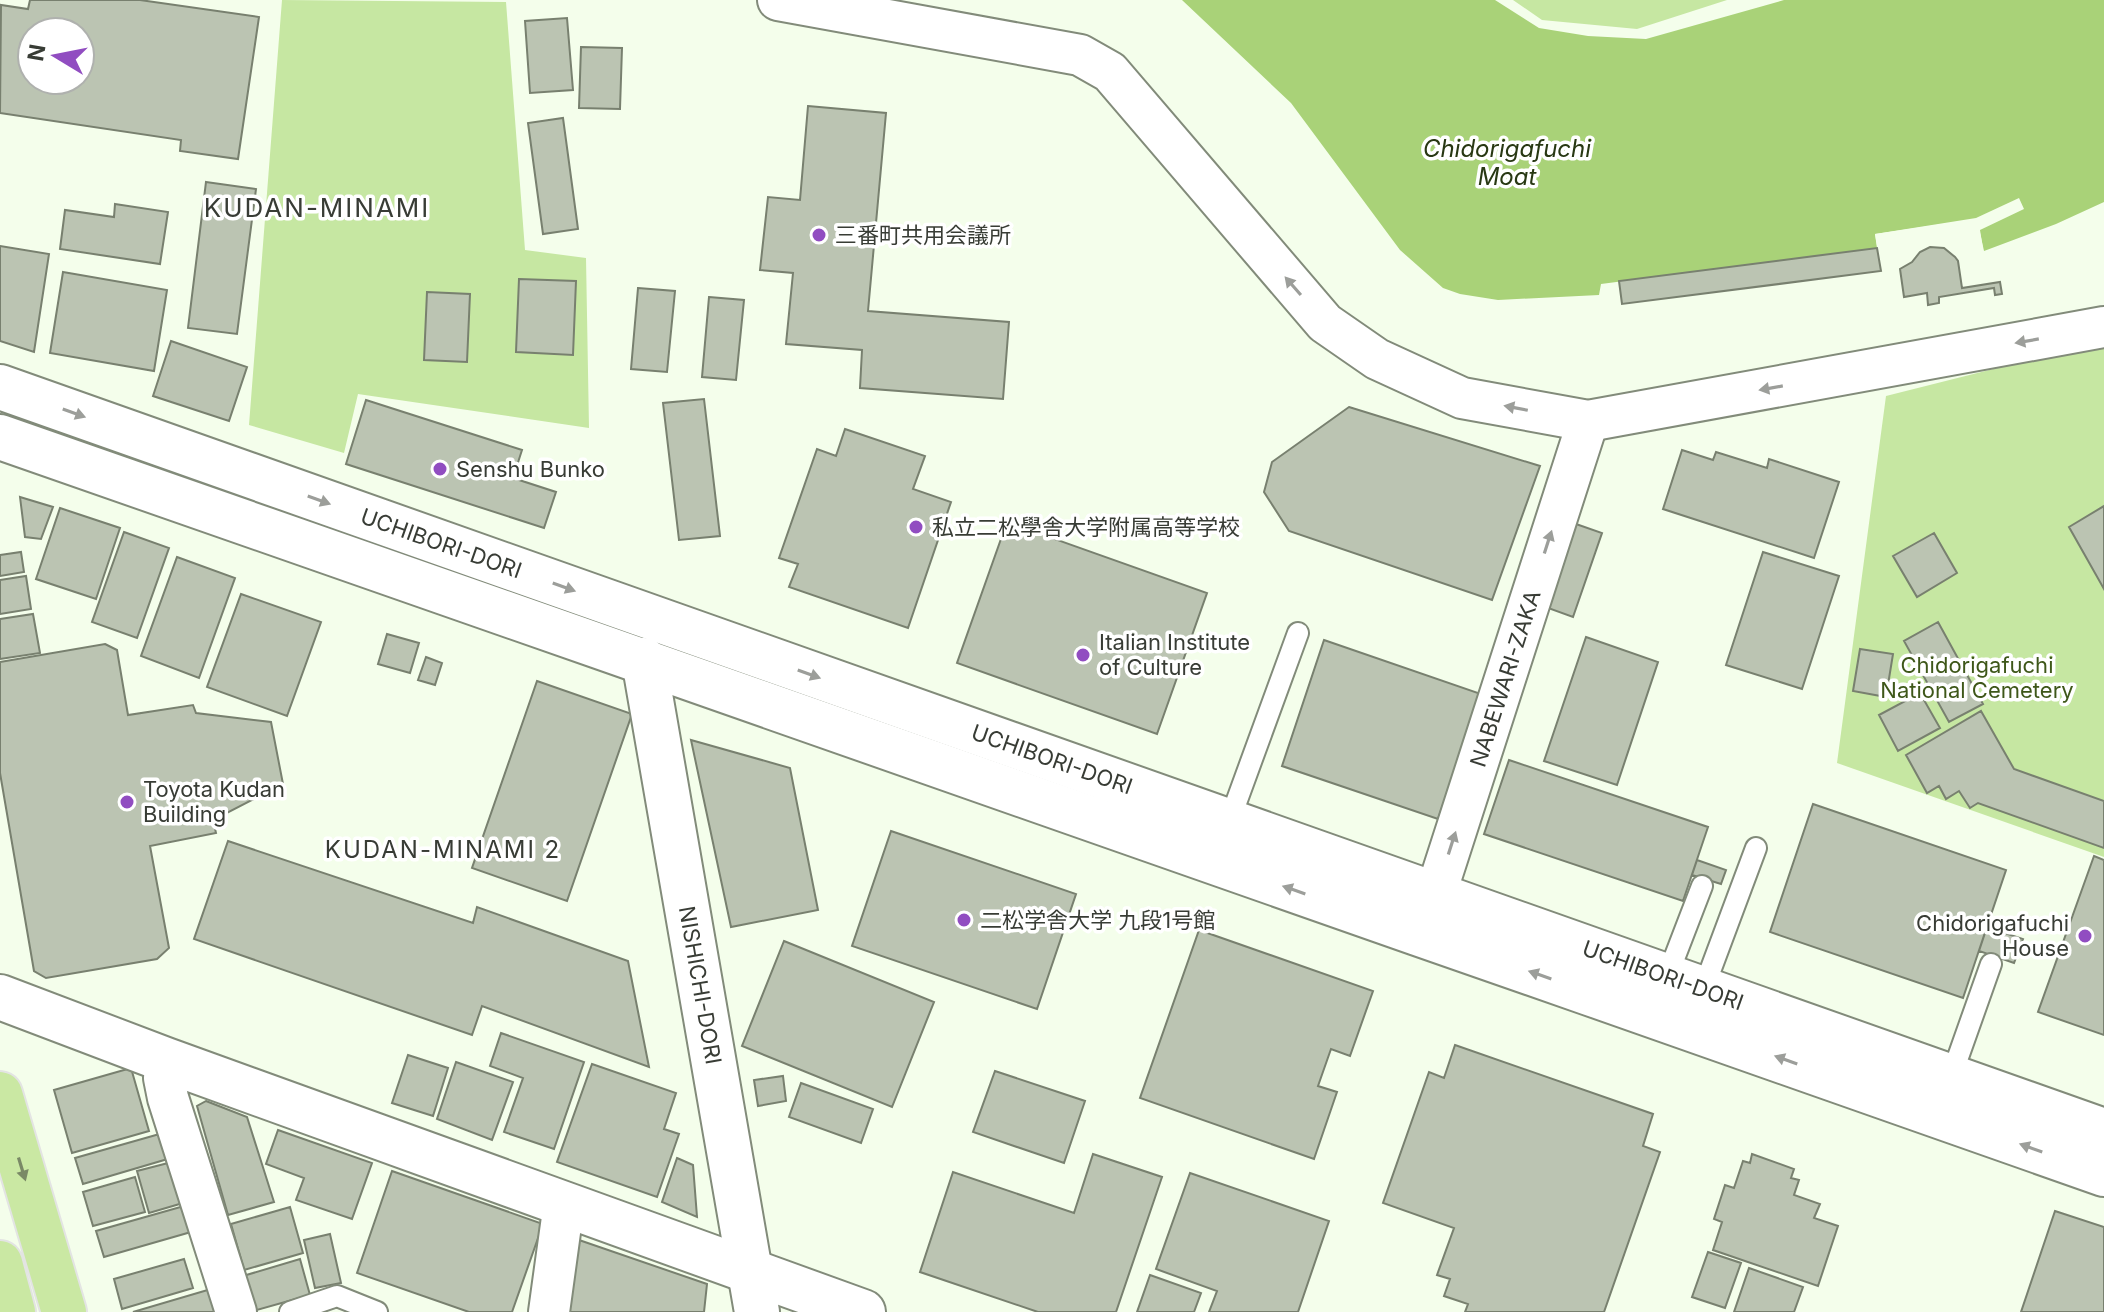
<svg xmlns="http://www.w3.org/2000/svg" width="2104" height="1312" viewBox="0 0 2104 1312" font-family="Inter,'Noto Sans JP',sans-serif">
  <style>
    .green { fill: #c6e7a2 }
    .water { fill: #a9d278 }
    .pier { fill: #f4feeb }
    .building { fill: #bbc4b2; stroke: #78806f; stroke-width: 2; fill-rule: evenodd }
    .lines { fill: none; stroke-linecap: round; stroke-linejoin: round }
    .lane-casing { stroke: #828b7a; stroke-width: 24 }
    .street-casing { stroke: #828b7a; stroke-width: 44 }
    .secondary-casing { stroke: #828b7a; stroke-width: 48 }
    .primary-casing { stroke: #e3e4e3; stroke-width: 48 }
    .lane { stroke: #fff; stroke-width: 20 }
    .street { stroke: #fff; stroke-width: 40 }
    .secondary { stroke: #fff; stroke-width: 44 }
    .primary { stroke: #cae8a3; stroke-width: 44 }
    .oneway { fill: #9c9e9a }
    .oneway2 { fill: #7a8966 }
    .poi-dot { fill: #914dc1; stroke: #fff; stroke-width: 3 }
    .labels { text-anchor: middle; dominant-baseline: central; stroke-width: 7; stroke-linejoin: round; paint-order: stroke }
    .poi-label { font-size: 22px; fill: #383c35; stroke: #fff; text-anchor: start }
    .street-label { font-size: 22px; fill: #383c35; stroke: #fff }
    .park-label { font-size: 22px; fill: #3e5719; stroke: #fff }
    .water-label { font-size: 24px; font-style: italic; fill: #283813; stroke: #fff }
    .neighbourhood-label { font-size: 24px; letter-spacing: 2px; fill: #383c35; stroke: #fff }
    .quarter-label { font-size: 26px; letter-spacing: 2px; fill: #383c35; stroke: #fff }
  </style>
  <rect width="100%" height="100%" fill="#f4feeb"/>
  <path class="green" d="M 282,0 L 506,2 L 525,250 L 586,258 L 589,428 L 358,394 L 344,453 L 249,425 Z
    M 1513,0 L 1727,0 L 1637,29 L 1542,20 Z
    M 2104,341 L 2104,857 L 1837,763 L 1886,396 Z"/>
  <path class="water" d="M 1182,0 L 1495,0 L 1539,28 L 1588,36 L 1646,39 L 1784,0 L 2104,0 L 2104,202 L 2056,224 L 1984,251 L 1977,219 L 1875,234 L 1877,248 L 1601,284 L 1599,295 L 1498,300 L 1460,294 L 1443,288 L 1400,250 L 1291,103 Z"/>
  <path class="pier" d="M 2019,198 L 2024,209 L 1980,230 L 1984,255 L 1980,252 L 1973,223 L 1880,237 L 1881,248 L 1878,252 L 1875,234 L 1976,218 Z"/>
  <path class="building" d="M 30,0 L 140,0 L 259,17 L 238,159 L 180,151 L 181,140 L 0,113 L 1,5 L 28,9 ZM 32,32 L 80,32 L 80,80 L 32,80 Z
    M 567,18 L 573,90 L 530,93 L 525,21 Z
    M 581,47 L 622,48 L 620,109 L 579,108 Z
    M 808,106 L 886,113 L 868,311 L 1009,322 L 1003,399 L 860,388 L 862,350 L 786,344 L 793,273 L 760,270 L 768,197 L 800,200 Z
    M 563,118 L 578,229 L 543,234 L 528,123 Z
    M 206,182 L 256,189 L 237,334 L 188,328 Z
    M 115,204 L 168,212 L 160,264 L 60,249 L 65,210 L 114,217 Z
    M 0,246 L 49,254 L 34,352 L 0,341 Z
    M 1930,247 L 1944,248 L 1955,257 L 1958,261 L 1962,288 L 2000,282 L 2002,294 L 1995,295 L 1994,288 L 1939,297 L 1939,303 L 1928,305 L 1927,293 L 1904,297 L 1900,269 L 1912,262 L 1920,252 Z
    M 1877,248 L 1881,271 L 1622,304 L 1619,281 Z
    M 63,272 L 167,290 L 154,371 L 50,353 Z
    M 519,279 L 576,281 L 573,355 L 516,352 Z
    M 638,288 L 675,291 L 667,372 L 631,369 Z
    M 427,292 L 470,294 L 467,362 L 424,360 Z
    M 709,297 L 744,300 L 736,380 L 702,377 Z
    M 171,341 L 247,367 L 229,421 L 153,396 Z
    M 704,399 L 720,536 L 679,540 L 663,403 Z
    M 366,400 L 522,450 L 513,478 L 556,492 L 544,528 L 346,464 Z
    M 1349,407 L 1540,466 L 1492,600 L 1289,531 L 1264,492 L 1272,462 Z
    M 845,429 L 925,456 L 913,489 L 951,502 L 908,628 L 789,587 L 798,564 L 779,558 L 817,449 L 836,456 Z
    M 1682,450 L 1713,460 L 1716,452 L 1767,468 L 1769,459 L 1839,482 L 1814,558 L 1663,509 Z
    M 20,497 L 53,507 L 41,539 L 25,537 Z
    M 2104,506 L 2104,589 L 2069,527 Z
    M 60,508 L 120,528 L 96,599 L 36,579 Z
    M 1007,522 L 1207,593 L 1157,734 L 957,663 Z
    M 1576,524 L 1602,533 L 1573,617 L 1548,608 Z
    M 124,532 L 169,548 L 137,638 L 92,622 Z
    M 1934,533 L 1957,573 L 1917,597 L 1893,556 Z
    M 21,552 L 24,572 L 0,576 L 0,555 Z
    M 1763,552 L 1839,576 L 1802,689 L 1726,665 Z
    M 177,557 L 235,578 L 199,678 L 141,656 Z
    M 26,576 L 31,609 L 0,614 L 0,580 Z
    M 241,594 L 321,622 L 287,716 L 207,687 Z
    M 33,614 L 40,653 L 0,659 L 0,619 Z
    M 1938,622 L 1983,704 L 1949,722 L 1904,641 Z
    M 387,634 L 419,643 L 410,673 L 378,664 Z
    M 1586,637 L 1658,662 L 1617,785 L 1544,761 Z
    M 1324,640 L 1481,694 L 1438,819 L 1282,766 Z
    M 105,644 L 117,650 L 128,715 L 193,705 L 196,713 L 271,722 L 283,784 L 213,820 L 216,833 L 150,846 L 169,948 L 157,959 L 46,978 L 34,971 L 0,773 L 0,662 Z
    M 1860,649 L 1893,654 L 1886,697 L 1853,691 Z
    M 426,657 L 442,663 L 435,685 L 418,680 Z
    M 537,681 L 632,714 L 567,901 L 472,868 Z
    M 1920,693 L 1940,728 L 1898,751 L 1879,715 Z
    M 1981,711 L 2014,769 L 2104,801 L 2104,848 L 1978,803 L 1970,808 L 1959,791 L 1946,799 L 1939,786 L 1927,793 L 1906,755 Z
    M 691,740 L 790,768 L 818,910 L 731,927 Z
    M 1509,760 L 1708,827 L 1683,901 L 1484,834 Z
    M 1813,804 L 2006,870 L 1963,998 L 1770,932 Z
    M 891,831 L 1076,894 L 1037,1009 L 852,946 Z
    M 228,841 L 473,923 L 477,907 L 628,961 L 649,1067 L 482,1006 L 472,1035 L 194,939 Z
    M 2094,856 L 2104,860 L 2104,1035 L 2038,1012 Z
    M 1697,860 L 1726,870 L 1721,884 L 1692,875 Z
    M 1987,927 L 2023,939 L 2014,963 L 1979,951 Z
    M 1199,930 L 1373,991 L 1350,1056 L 1331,1049 L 1318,1086 L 1337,1092 L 1314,1159 L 1140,1098 Z
    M 784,941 L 934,1002 L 892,1107 L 742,1046 Z
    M 501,1033 L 584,1062 L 554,1149 L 504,1132 L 523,1078 L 490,1066 Z
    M 1455,1045 L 1653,1114 L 1643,1146 L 1660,1152 L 1604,1312 L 1465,1312 L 1468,1304 L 1444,1296 L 1450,1279 L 1437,1275 L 1454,1228 L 1383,1203 L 1429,1072 L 1444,1078 Z
    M 408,1055 L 448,1068 L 433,1116 L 392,1103 Z
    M 456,1062 L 513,1082 L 492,1140 L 437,1119 Z
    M 592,1064 L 676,1093 L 664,1129 L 679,1134 L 657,1197 L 557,1162 Z
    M 131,1068 L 149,1131 L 72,1153 L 54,1090 Z
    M 995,1071 L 1085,1101 L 1064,1163 L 973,1132 Z
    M 783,1076 L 786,1101 L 758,1106 L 754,1080 Z
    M 801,1083 L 873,1109 L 861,1143 L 789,1117 Z
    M 206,1101 L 247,1117 L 274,1202 L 228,1215 L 197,1106 Z
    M 278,1130 L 372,1163 L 352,1219 L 296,1200 L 304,1178 L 266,1164 Z
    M 163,1133 L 171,1158 L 83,1184 L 75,1158 Z
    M 1093,1154 L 1162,1177 L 1116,1312 L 1038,1312 L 920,1272 L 953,1172 L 1074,1213 Z
    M 1752,1154 L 1794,1169 L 1791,1178 L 1799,1180 L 1794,1195 L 1820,1204 L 1814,1218 L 1838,1226 L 1818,1286 L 1713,1250 L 1722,1222 L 1714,1219 L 1725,1185 L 1734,1188 L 1743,1161 L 1750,1163 Z
    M 677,1158 L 693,1165 L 697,1217 L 662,1202 Z
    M 172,1162 L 183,1203 L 149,1213 L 137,1171 Z
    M 392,1171 L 543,1224 L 512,1312 L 469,1312 L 357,1273 Z
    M 1190,1173 L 1329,1221 L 1298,1312 L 1209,1312 L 1217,1291 L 1156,1269 Z
    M 135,1177 L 145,1212 L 93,1226 L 83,1192 Z
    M 184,1206 L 191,1232 L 104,1257 L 96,1231 Z
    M 290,1207 L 303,1253 L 244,1270 L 231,1224 Z
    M 2055,1211 L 2104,1227 L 2104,1312 L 2021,1312 Z
    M 330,1234 L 341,1283 L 315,1288 L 304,1240 Z
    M 579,1240 L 707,1284 L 704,1312 L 569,1312 Z
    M 1708,1252 L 1741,1263 L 1725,1308 L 1692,1297 Z
    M 184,1259 L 193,1288 L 122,1309 L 114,1279 Z
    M 300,1259 L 310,1295 L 253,1311 L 243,1276 Z
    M 1749,1268 L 1803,1287 L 1794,1312 L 1734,1312 Z
    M 1150,1275 L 1201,1293 L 1194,1312 L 1137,1312 Z
    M 211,1289 L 218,1312 L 133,1312 Z"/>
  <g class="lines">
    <g class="lane-casing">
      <path id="lane" d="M 1229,822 L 1298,633
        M 1667,977 L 1702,886
        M 1703,990 L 1756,848
        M 1951,1077 L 1991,964
        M 290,1312 L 337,1296 L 377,1312"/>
    </g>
    <g class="street-casing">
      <g id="street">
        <path d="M 778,0 L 1080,55 L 1110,72 L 1325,323 L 1377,359 L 1462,398 L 1588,421 L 2104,327"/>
        <path id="s1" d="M 1426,924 L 1588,421"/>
        <path d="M 166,1060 L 164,1078 L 168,1098 L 236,1312"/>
        <path d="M 549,1312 L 564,1203"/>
      </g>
    </g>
    <g class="secondary-casing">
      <g id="secondary">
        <path id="s2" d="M 0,387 L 2104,1131"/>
        <path d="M 0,437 C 473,601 944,768 1417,933 C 1646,1013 1875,1092 2104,1174"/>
        <path id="s3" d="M 644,660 L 757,1312"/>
        <path d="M 0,997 L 166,1060 L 863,1312"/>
      </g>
    </g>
    <g class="primary-casing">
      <path id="primary" d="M 0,1094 L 64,1312
        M 0,1263 L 13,1312"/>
    </g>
    <use href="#lane" class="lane"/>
    <use href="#street" class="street"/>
    <use href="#secondary" class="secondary"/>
    <use href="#primary" class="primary"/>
  </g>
  <defs><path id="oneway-solid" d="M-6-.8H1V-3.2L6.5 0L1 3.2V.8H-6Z" transform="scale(2)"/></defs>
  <g class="oneway">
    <use href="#oneway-solid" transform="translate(1293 286) rotate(-131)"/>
    <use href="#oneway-solid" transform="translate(2027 341) rotate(170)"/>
    <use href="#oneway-solid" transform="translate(1771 388) rotate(170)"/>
    <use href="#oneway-solid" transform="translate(1516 408) rotate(-169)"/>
    <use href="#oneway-solid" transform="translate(74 413) rotate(20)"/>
    <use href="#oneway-solid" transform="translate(319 500) rotate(20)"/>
    <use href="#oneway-solid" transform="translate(1548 542) rotate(-72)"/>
    <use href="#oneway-solid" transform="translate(564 587) rotate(20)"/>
    <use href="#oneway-solid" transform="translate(809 674) rotate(20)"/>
    <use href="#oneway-solid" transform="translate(1452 843) rotate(-72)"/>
    <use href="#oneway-solid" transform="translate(1294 890) rotate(-161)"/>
    <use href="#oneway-solid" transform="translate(1540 975) rotate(-161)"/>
    <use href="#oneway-solid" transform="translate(1786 1060) rotate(-160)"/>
    <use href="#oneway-solid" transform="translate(2031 1148) rotate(-160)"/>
  </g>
  <use class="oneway2" href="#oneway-solid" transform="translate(22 1169) rotate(73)"/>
  <g class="poi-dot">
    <circle cx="819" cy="235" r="8"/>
    <circle cx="440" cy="469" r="8"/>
    <circle cx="916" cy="527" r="8"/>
    <circle cx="1083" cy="655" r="8"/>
    <circle cx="127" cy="802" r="8"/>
    <circle cx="964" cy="920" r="8"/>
    <circle cx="2085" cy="936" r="8"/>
  </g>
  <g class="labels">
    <g class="poi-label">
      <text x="835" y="235">三番町共用会議所</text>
      <text x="456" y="469">Senshu Bunko</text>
      <text x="932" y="527">私立二松學舎大学附属高等学校</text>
      <text x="1099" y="642">Italian Institute<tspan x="1099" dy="25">of Culture</tspan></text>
      <text x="143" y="789">Toyota Kudan<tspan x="143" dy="25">Building</tspan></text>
      <text x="980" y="920">二松学舎大学 九段1号館</text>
      <text x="2069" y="923" text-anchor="end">Chidorigafuchi<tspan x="2069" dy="25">House</tspan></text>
    </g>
    <g class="street-label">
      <text stroke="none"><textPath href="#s2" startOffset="468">UCHIBORI-DORI</textPath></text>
      <text stroke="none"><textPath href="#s1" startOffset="258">NABEWARI-ZAKA</textPath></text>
      <text stroke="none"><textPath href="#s2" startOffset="1116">UCHIBORI-DORI</textPath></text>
      <text stroke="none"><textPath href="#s2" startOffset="1764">UCHIBORI-DORI</textPath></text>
      <text stroke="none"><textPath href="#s3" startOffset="330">NISHICHI-DORI</textPath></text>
    </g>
    <g class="park-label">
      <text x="1977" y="665">Chidorigafuchi<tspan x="1977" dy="25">National Cemetery</tspan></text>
    </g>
    <g class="water-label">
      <text x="1507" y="148">Chidorigafuchi<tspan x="1507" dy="28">Moat</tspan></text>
    </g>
    <g class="neighbourhood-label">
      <text x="443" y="849">KUDAN-MINAMI 2</text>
    </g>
    <g class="quarter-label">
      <text x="317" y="207">KUDAN-MINAMI</text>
    </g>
  </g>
  <g transform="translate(56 56) rotate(280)"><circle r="38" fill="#ffffff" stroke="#afb1ae" stroke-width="2"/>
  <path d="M0-6L14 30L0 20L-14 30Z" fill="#914dc1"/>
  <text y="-12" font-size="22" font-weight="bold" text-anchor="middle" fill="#383c35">N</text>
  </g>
</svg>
